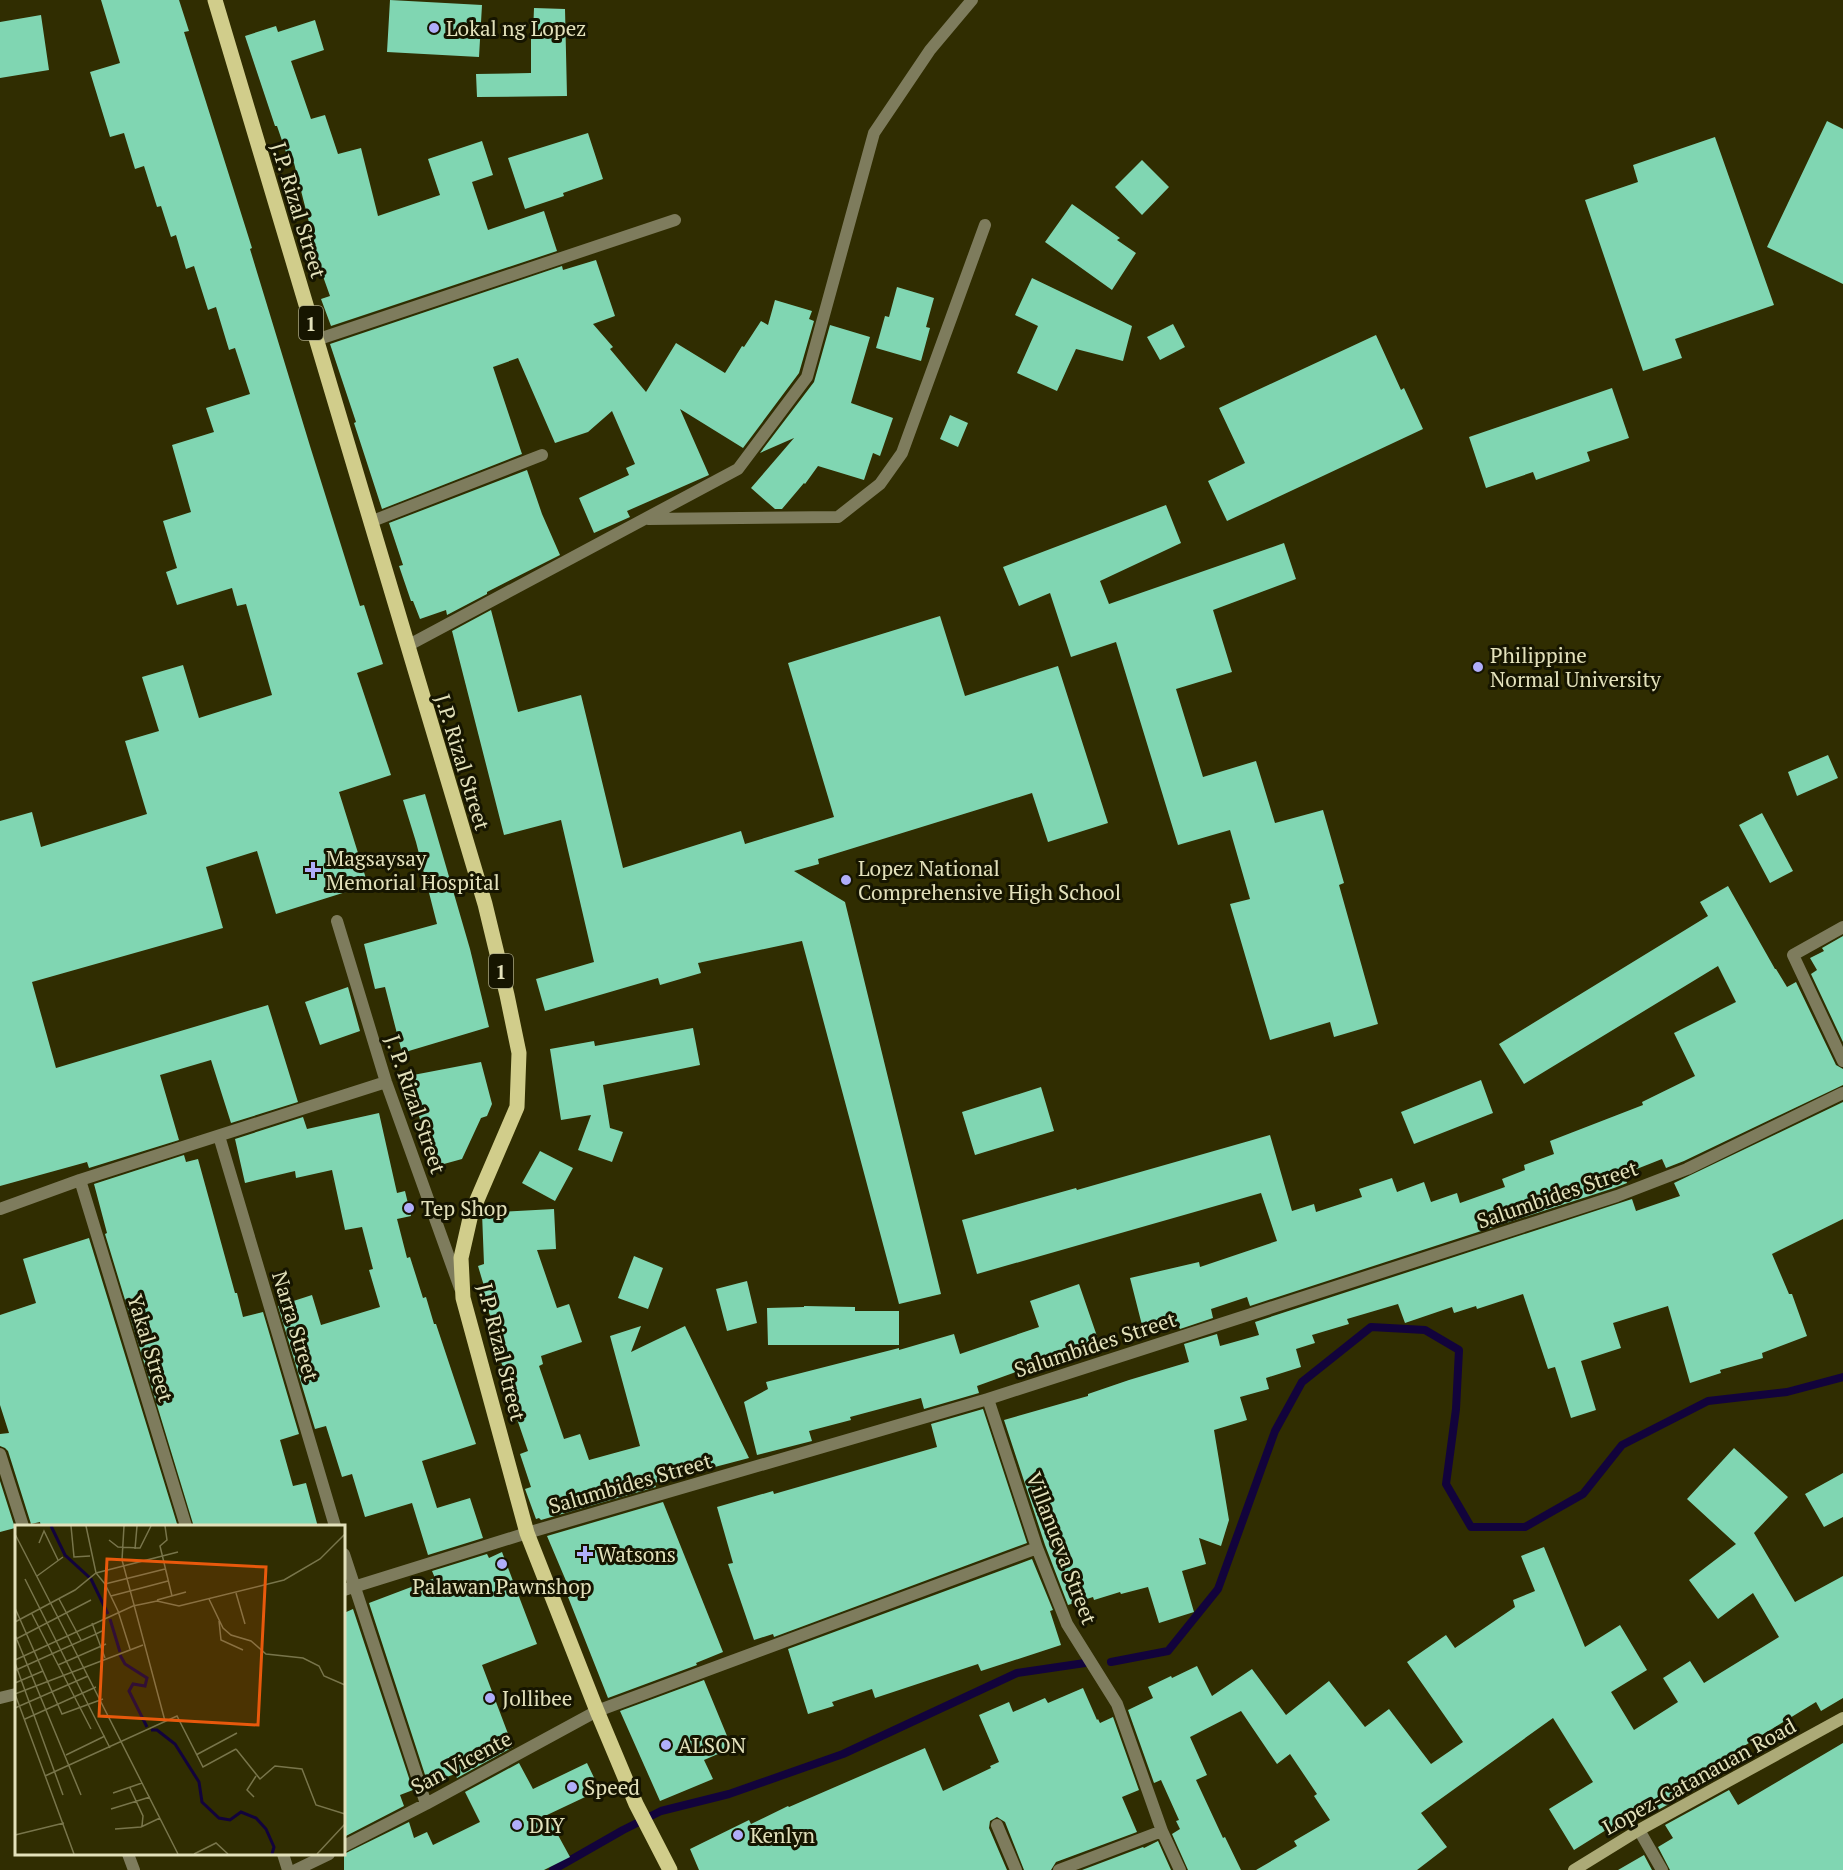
<svg xmlns="http://www.w3.org/2000/svg" width="1843" height="1870" viewBox="0 0 1843 1870" font-family="'PT Serif',serif">
  <style>
    .lines { fill: none; stroke-linecap: round; stroke-linejoin: round }
    .stream { stroke: #12033c; stroke-width: 8 }
    .building { fill: #80d6b2 }
    .street { stroke: #7e7c5d; stroke-width: 12 }
    .secondary { stroke: #acaa77; stroke-width: 12 }
    .primary { stroke: #d1cd8b; stroke-width: 15 }
    .poi-dot { fill: #b0aefa; stroke: #161500; stroke-width: 2 }
    .labels { text-anchor: middle; dominant-baseline: central; stroke-width: 6; stroke-linejoin: round; paint-order: stroke }
    .shield { fill: #161500; stroke: #a6a483; stroke-width: 1.5 }
    .shield-label { font-size: 20px; font-weight: bold; fill: #e3e1bb }
    .poi-label { font-size: 21px; fill: #e3e1bb; stroke: #161500; text-anchor: start }
    .street-label { font-size: 21px; fill: #e3e1bb; stroke: #161500 }
    .inset-river { fill: none; stroke: #12033c; stroke-width: 3 }
    .inset-road { fill: none; stroke: #78754b; stroke-width: 1.5 }
    .view { fill: #e8590c; fill-opacity: 0.15; stroke: #e8590c; stroke-width: 3 }
    .inset-edge { fill: none; stroke: #e3e1bb; stroke-width: 3 }
  </style>
  <rect width="100%" height="100%" fill="#302d01"/>
  <g class="lines">
    <path class="stream" d="M 1111,1662 L 1168,1651 L 1218,1589 L 1275,1431 L 1302,1382 L 1371,1327 L 1425,1330 L 1459,1350 L 1456,1409 L 1446,1484 L 1471,1527 L 1525,1527 L 1583,1494 L 1622,1445 L 1708,1401 L 1787,1392 L 1843,1377
      M 553,1870 L 623,1830 L 661,1811 L 729,1794 L 843,1754 L 1017,1673 L 1085,1663"/>
  </g>
  <path class="building" d="M 101,0 L 179,0 L 189,31 L 184,32 L 252,248 L 250,249 L 310,446 L 360,606 L 364,605 L 383,664 L 357,673 L 391,775 L 339,792 L 368,885 L 276,914 L 257,851 L 206,867 L 223,928 L 32,982 L 56,1068 L 268,1005 L 298,1102 L 231,1123 L 211,1060 L 160,1075 L 179,1140 L 89,1168 L 87,1162 L 0,1186 L 0,821 L 32,812 L 41,847 L 147,814 L 125,741 L 159,731 L 142,677 L 183,665 L 199,718 L 272,695 L 246,604 L 237,606 L 232,588 L 177,605 L 166,572 L 177,568 L 163,521 L 191,512 L 172,445 L 214,432 L 206,408 L 250,394 L 235,348 L 229,350 L 216,307 L 208,310 L 194,266 L 186,269 L 176,235 L 171,237 L 161,206 L 157,207 L 144,166 L 135,169 L 124,133 L 110,137 L 90,72 L 120,63 Z
    M 390,0 L 482,5 L 479,57 L 387,52 Z
    M 534,8 L 565,9 L 567,96 L 477,97 L 476,74 L 531,73 L 531,34 L 533,34 Z
    M 41,15 L 49,70 L 0,78 L 0,22 Z
    M 315,20 L 324,50 L 291,61 L 311,119 L 325,115 L 338,154 L 361,148 L 378,216 L 440,195 L 428,159 L 482,141 L 493,175 L 472,182 L 488,230 L 544,211 L 557,251 L 331,326 L 321,299 L 330,296 L 310,240 L 313,238 L 294,163 L 290,164 L 277,126 L 275,126 L 245,36 L 276,26 L 278,32 Z
    M 1827,121 L 1843,129 L 1843,284 L 1767,247 Z
    M 588,133 L 603,179 L 563,193 L 564,196 L 525,209 L 508,158 Z
    M 1715,137 L 1774,305 L 1675,339 L 1682,358 L 1643,371 L 1585,200 L 1638,182 L 1633,165 Z
    M 1142,160 L 1169,187 L 1142,215 L 1115,187 Z
    M 1072,204 L 1120,238 L 1117,240 L 1136,253 L 1112,290 L 1045,242 Z
    M 596,260 L 615,316 L 593,324 L 613,347 L 610,349 L 646,392 L 676,343 L 725,373 L 742,346 L 744,347 L 761,321 L 768,325 L 775,300 L 812,311 L 809,319 L 814,321 L 799,373 L 743,448 L 680,409 L 709,475 L 627,511 L 630,517 L 594,533 L 579,498 L 629,475 L 626,468 L 635,464 L 612,411 L 588,432 L 555,443 L 518,358 L 493,367 L 522,454 L 382,509 L 354,423 L 356,422 L 330,344 L 562,266 L 563,270 Z
    M 1032,278 L 1132,326 L 1123,361 L 1076,349 L 1057,391 L 1017,373 L 1038,326 L 1015,315 Z
    M 897,287 L 934,298 L 926,327 L 930,328 L 921,361 L 876,348 L 885,316 L 889,317 Z
    M 1173,324 L 1185,347 L 1160,360 L 1147,337 Z
    M 830,325 L 870,337 L 851,403 L 893,418 L 880,456 L 873,453 L 864,480 L 818,466 L 805,484 L 804,483 L 782,509 L 775,509 L 751,488 L 794,438 L 760,453 L 814,382 Z
    M 1376,335 L 1401,390 L 1404,388 L 1423,429 L 1227,521 L 1208,481 L 1245,463 L 1219,408 Z
    M 1612,388 L 1629,438 L 1587,452 L 1590,461 L 1536,480 L 1533,472 L 1486,488 L 1469,437 Z
    M 950,415 L 968,423 L 958,447 L 940,439 Z
    M 527,470 L 542,514 L 560,555 L 487,592 L 487,594 L 447,615 L 446,610 L 420,619 L 413,601 L 411,601 L 399,566 L 403,565 L 389,523 Z
    M 1166,505 L 1181,543 L 1100,581 L 1109,604 L 1284,543 L 1296,579 L 1213,610 L 1232,672 L 1176,689 L 1203,777 L 1256,761 L 1275,823 L 1323,810 L 1344,883 L 1339,885 L 1378,1024 L 1334,1037 L 1330,1022 L 1270,1040 L 1230,904 L 1250,899 L 1230,830 L 1178,845 L 1116,642 L 1071,657 L 1050,593 L 1019,606 L 1003,567 Z
    M 491,610 L 518,712 L 581,695 L 623,868 L 741,831 L 745,844 L 834,817 L 788,663 L 940,616 L 965,696 L 1058,666 L 1108,823 L 1048,842 L 1032,793 L 818,859 L 819,864 L 794,871 L 845,902 L 941,1294 L 899,1304 L 802,941 L 698,963 L 701,973 L 660,985 L 658,978 L 545,1011 L 536,979 L 594,962 L 561,820 L 504,835 L 452,631 Z
    M 1828,755 L 1838,778 L 1797,796 L 1788,772 Z
    M 425,794 L 470,949 L 489,1027 L 402,1053 L 385,987 L 375,989 L 364,944 L 437,924 L 416,842 L 403,800 Z
    M 1762,813 L 1793,871 L 1770,883 L 1739,825 Z
    M 1728,886 L 1775,969 L 1776,969 L 1787,987 L 1796,982 L 1836,1065 L 1843,1069 L 1843,1085 L 1684,1161 L 1666,1168 L 1662,1159 L 1624,1174 L 1627,1183 L 1614,1188 L 1250,1306 L 1247,1297 L 1211,1309 L 1213,1318 L 1180,1329 L 1178,1325 L 1144,1333 L 1130,1278 L 1199,1262 L 1200,1267 L 1277,1241 L 1261,1193 L 977,1274 L 962,1220 L 1076,1188 L 1077,1190 L 1270,1135 L 1292,1211 L 1314,1204 L 1316,1212 L 1362,1197 L 1359,1189 L 1392,1178 L 1397,1192 L 1424,1182 L 1431,1202 L 1457,1193 L 1460,1203 L 1505,1187 L 1502,1179 L 1525,1170 L 1524,1165 L 1554,1154 L 1550,1141 L 1643,1105 L 1642,1102 L 1695,1076 L 1674,1033 L 1736,1002 L 1718,966 L 1524,1084 L 1499,1044 L 1708,916 L 1700,902 Z
    M 1843,936 L 1843,1042 L 1811,974 L 1817,970 L 1810,958 L 1824,951 L 1822,948 Z
    M 348,987 L 360,1031 L 320,1045 L 305,1002 Z
    M 693,1028 L 700,1065 L 603,1085 L 610,1128 L 623,1132 L 612,1162 L 578,1150 L 591,1115 L 561,1120 L 550,1049 L 594,1041 L 595,1046 Z
    M 481,1062 L 492,1104 L 487,1116 L 481,1118 L 462,1159 L 433,1167 L 408,1076 Z
    M 1481,1080 L 1493,1113 L 1414,1144 L 1401,1112 Z
    M 1041,1087 L 1054,1131 L 975,1155 L 962,1112 Z
    M 1843,1102 L 1843,1219 L 1772,1254 L 1789,1294 L 1792,1294 L 1807,1336 L 1762,1353 L 1763,1358 L 1720,1370 L 1721,1373 L 1690,1383 L 1668,1306 L 1613,1323 L 1621,1348 L 1581,1361 L 1596,1410 L 1571,1418 L 1555,1367 L 1548,1369 L 1523,1294 L 1477,1309 L 1476,1306 L 1454,1313 L 1452,1307 L 1405,1323 L 1398,1304 L 1347,1319 L 1349,1324 L 1312,1335 L 1315,1343 L 1296,1349 L 1301,1367 L 1266,1378 L 1269,1389 L 1240,1397 L 1247,1420 L 1214,1430 L 1229,1520 L 1221,1546 L 1199,1538 L 1206,1564 L 1182,1571 L 1194,1612 L 1159,1623 L 1148,1587 L 1121,1594 L 1120,1592 L 1094,1600 L 1093,1597 L 1068,1605 L 1045,1545 L 1004,1420 L 1088,1396 L 1088,1394 L 1129,1380 L 1189,1362 L 1184,1344 L 1217,1334 L 1220,1346 L 1259,1335 L 1255,1322 L 1632,1199 L 1636,1211 L 1680,1196 L 1674,1183 Z
    M 379,1113 L 397,1193 L 405,1191 L 411,1216 L 397,1219 L 407,1258 L 410,1257 L 423,1298 L 426,1297 L 434,1324 L 436,1324 L 476,1444 L 422,1461 L 437,1508 L 470,1498 L 483,1538 L 428,1555 L 412,1503 L 365,1517 L 352,1474 L 342,1477 L 326,1426 L 315,1429 L 278,1306 L 312,1295 L 321,1325 L 380,1307 L 369,1270 L 373,1269 L 362,1227 L 345,1230 L 332,1170 L 296,1178 L 295,1171 L 245,1183 L 235,1139 L 303,1117 L 307,1129 Z
    M 540,1151 L 573,1168 L 555,1201 L 522,1183 Z
    M 184,1155 L 186,1162 L 198,1159 L 235,1293 L 237,1293 L 243,1317 L 263,1312 L 299,1434 L 280,1440 L 293,1486 L 306,1483 L 318,1527 L 194,1527 L 105,1234 L 107,1233 L 94,1184 Z
    M 554,1209 L 556,1249 L 537,1250 L 557,1308 L 569,1304 L 582,1342 L 541,1356 L 543,1364 L 539,1366 L 564,1439 L 580,1434 L 589,1460 L 640,1446 L 610,1336 L 641,1326 L 631,1352 L 685,1326 L 749,1458 L 654,1483 L 656,1487 L 541,1520 L 539,1518 L 536,1519 L 525,1489 L 531,1487 L 520,1454 L 528,1451 L 505,1384 L 508,1383 L 490,1328 L 494,1327 L 480,1287 L 484,1286 L 478,1266 L 484,1264 L 482,1213 Z
    M 89,1238 L 178,1527 L 41,1527 L 40,1522 L 31,1524 L 8,1451 L 5,1448 L 0,1446 L 0,1434 L 9,1433 L 0,1405 L 0,1315 L 36,1303 L 23,1259 Z
    M 634,1256 L 663,1268 L 648,1309 L 618,1298 Z
    M 747,1281 L 757,1323 L 727,1331 L 716,1289 Z
    M 1079,1284 L 1099,1342 L 977,1386 L 979,1393 L 924,1409 L 921,1398 L 850,1417 L 851,1420 L 809,1431 L 812,1441 L 757,1455 L 744,1402 L 768,1389 L 766,1382 L 899,1348 L 899,1350 L 954,1334 L 960,1354 L 1039,1327 L 1030,1301 Z
    M 804,1306 L 855,1307 L 855,1311 L 899,1311 L 899,1345 L 768,1345 L 767,1308 L 804,1307 Z
    M 983,1409 L 1027,1543 L 774,1637 L 773,1634 L 754,1640 L 728,1564 L 733,1563 L 717,1507 L 773,1491 L 774,1494 L 937,1447 L 931,1424 Z
    M 1734,1448 L 1788,1497 L 1754,1533 L 1795,1602 L 1843,1576 L 1843,1698 L 1821,1711 L 1816,1702 L 1744,1746 L 1746,1750 L 1735,1757 L 1737,1762 L 1719,1773 L 1721,1776 L 1656,1811 L 1651,1802 L 1574,1850 L 1549,1809 L 1593,1782 L 1553,1718 L 1421,1813 L 1447,1847 L 1417,1870 L 1256,1870 L 1297,1846 L 1294,1841 L 1330,1820 L 1314,1796 L 1317,1794 L 1290,1754 L 1277,1764 L 1241,1711 L 1190,1737 L 1207,1775 L 1196,1780 L 1223,1838 L 1225,1837 L 1241,1870 L 1188,1870 L 1172,1834 L 1180,1829 L 1176,1821 L 1179,1820 L 1161,1780 L 1154,1783 L 1128,1710 L 1153,1698 L 1148,1687 L 1171,1676 L 1172,1678 L 1197,1666 L 1212,1696 L 1252,1669 L 1286,1715 L 1329,1681 L 1365,1727 L 1389,1709 L 1431,1764 L 1463,1742 L 1407,1662 L 1446,1635 L 1455,1648 L 1515,1607 L 1513,1600 L 1535,1591 L 1521,1556 L 1544,1547 L 1585,1647 L 1620,1625 L 1647,1670 L 1611,1692 L 1634,1730 L 1678,1702 L 1663,1678 L 1690,1661 L 1704,1683 L 1779,1637 L 1753,1593 L 1718,1619 L 1689,1580 L 1736,1544 L 1687,1499 Z
    M 1843,1473 L 1843,1517 L 1824,1527 L 1805,1494 Z
    M 0,1481 L 15,1528 L 0,1532 Z
    M 663,1502 L 723,1652 L 696,1663 L 697,1665 L 608,1698 L 568,1597 L 572,1595 L 547,1536 Z
    M 502,1552 L 537,1644 L 482,1665 L 513,1747 L 457,1778 L 455,1774 L 428,1784 L 369,1603 L 435,1578 L 432,1571 L 487,1554 L 489,1558 Z
    M 1032,1559 L 1053,1610 L 1050,1611 L 1061,1645 L 981,1671 L 978,1664 L 875,1698 L 872,1689 L 832,1702 L 834,1706 L 808,1714 L 788,1649 Z
    M 353,1609 L 413,1790 L 400,1795 L 404,1806 L 344,1837 L 344,1613 Z
    M 704,1680 L 732,1748 L 704,1760 L 713,1779 L 660,1801 L 620,1711 Z
    M 1083,1688 L 1097,1720 L 1098,1719 L 1100,1723 L 1113,1717 L 1139,1790 L 1122,1797 L 1137,1832 L 1056,1862 L 1051,1870 L 1024,1870 L 1005,1822 L 997,1817 L 990,1821 L 989,1828 L 1007,1870 L 699,1870 L 690,1849 L 749,1820 L 751,1824 L 788,1806 L 789,1807 L 925,1748 L 943,1791 L 991,1768 L 990,1766 L 999,1762 L 979,1715 L 1009,1702 L 1013,1712 L 1045,1698 L 1048,1703 Z
    M 1843,1743 L 1843,1870 L 1670,1870 L 1658,1847 L 1673,1838 L 1665,1825 L 1729,1790 L 1738,1805 Z
    M 519,1763 L 533,1789 L 587,1763 L 600,1790 L 547,1815 L 570,1857 L 544,1870 L 344,1870 L 344,1854 L 409,1822 L 414,1838 L 427,1832 L 433,1845 L 480,1822 L 465,1792 Z
    M 1158,1841 L 1171,1870 L 1082,1870 L 1143,1847 L 1144,1848 Z
    M 1644,1855 L 1652,1870 L 1618,1870 Z"/>
  <g class="lines">
    <path class="street" d="M 316,340 L 675,220
      M 648,519 L 838,517 L 880,484 L 902,453 L 985,225
      M 370,522 L 542,455
      M 407,646 L 738,469 L 807,377 L 874,133 L 930,50 L 972,0
      M 337,921 L 386,1082 L 460,1288
      M 1843,927 L 1793,955 L 1843,1061
      M 219,1136 L 335,1526
      M 80,1180 L 186,1526
      M 0,1209 L 80,1180 L 386,1082
      M 988,1399 L 1037,1548 L 1067,1624 L 1117,1704 L 1162,1831 L 1180,1870
      M 0,1454 L 23,1526
      M 344,1554 L 426,1804
      M 344,1590 L 527,1533 L 988,1399 L 1617,1196 L 1687,1169 L 1843,1093
      M 0,1698 L 16,1694
      M 997,1825 L 1016,1870
      M 1639,1830 L 1662,1870
      M 344,1846 L 426,1804 L 597,1711 L 1037,1548
      M 128,1854 L 134,1870
      M 283,1854 L 288,1870
      M 296,1870 L 329,1854
      M 1059,1870 L 1162,1831"/>
    <path class="secondary" d="M 1574,1870 L 1639,1830 L 1843,1718"/>
    <path class="primary" d="M 215,0 L 485,904 L 507,995 L 519,1053 L 517,1107 L 471,1214 L 461,1258 L 463,1298 L 527,1533 L 597,1711 L 636,1804 L 670,1870"/>
  </g>
  <g class="poi-dot">
    <circle cx="434" cy="28" r="6"/>
    <circle cx="1478" cy="667" r="6"/>
    <path d="M310 861h6v6h6v6h-6v6h-6v-6h-6v-6h6z"/>
    <circle cx="846" cy="880" r="6"/>
    <circle cx="409" cy="1208" r="6"/>
    <path d="M582 1545h6v6h6v6h-6v6h-6v-6h-6v-6h6z"/>
    <circle cx="502" cy="1564" r="6"/>
    <circle cx="490" cy="1698" r="6"/>
    <circle cx="666" cy="1745" r="6"/>
    <circle cx="572" cy="1787" r="6"/>
    <circle cx="517" cy="1825" r="6"/>
    <circle cx="738" cy="1835" r="6"/>
  </g>
  <g class="labels">
    <g class="shield">
      <rect x="299" y="306" width="24" height="34" rx="4.5"/>
      <rect x="489" y="954" width="24" height="34" rx="4.5"/>
    </g>
    <g class="shield-label">
      <text x="311" y="323">1</text>
      <text x="501" y="971">1</text>
    </g>
    <g class="poi-label">
      <text x="446" y="28">Lokal ng Lopez</text>
      <text x="1490" y="655">Philippine<tspan x="1490" dy="24">Normal University</tspan></text>
      <text x="326" y="858">Magsaysay<tspan x="326" dy="24">Memorial Hospital</tspan></text>
      <text x="858" y="868">Lopez National<tspan x="858" dy="24">Comprehensive High School</tspan></text>
      <text x="421" y="1208">Tep Shop</text>
      <text x="597" y="1554">Watsons</text>
      <text x="502" y="1586" text-anchor="middle">Palawan Pawnshop</text>
      <text x="502" y="1698">Jollibee</text>
      <text x="678" y="1745">ALSON</text>
      <text x="584" y="1787">Speed</text>
      <text x="529" y="1825">DIY</text>
      <text x="750" y="1835">Kenlyn</text>
    </g>
    <g class="street-label">
      <text transform="translate(299 210) rotate(73)">J.P. Rizal Street</text>
      <text transform="translate(463 762) rotate(73)">J.P. Rizal Street</text>
      <text transform="translate(416 1104) rotate(71)">J. P. Rizal Street</text>
      <text transform="translate(1557 1194) rotate(-19)">Salumbides Street</text>
      <text transform="translate(296 1326) rotate(73)">Narra Street</text>
      <text transform="translate(1095 1344) rotate(-18)">Salumbides Street</text>
      <text transform="translate(151 1348) rotate(73)">Yakal Street</text>
      <text transform="translate(502 1352) rotate(76)">J.P. Rizal Street</text>
      <text transform="translate(630 1483) rotate(-16)">Salumbides Street</text>
      <text transform="translate(1062 1548) rotate(69)">Villanueva Street</text>
      <text transform="translate(461 1762) rotate(-28)">San Vicente</text>
      <text transform="translate(1699 1776) rotate(-29)">Lopez-Catanauan Road</text>
    </g>
  </g>
  <g transform="translate(15 1525)">
    <rect width="330" height="330" fill="#302d01"/>
    <path class="inset-river" d="M 36,1 L 50,30 L 76,54 L 93,89M 95,94 L 105,127M 105,130 L 110,139 L 132,153 L 130,161 L 118,159 L 114,166 L 132,202M 136,205 L 142,205 L 160,219 L 184,257 L 187,277 L 204,293 L 215,295 L 226,287 L 241,293 L 251,304 L 259,322 L 257,329"/>
    <path class="inset-road" d="M 56,1 L 59,32 L 75,31M 71,1 L 81,48 L 90,59 L 103,86 L 115,124M 109,1 L 107,35 L 150,196M 150,1 L 152,15 L 145,21 L 157,71M 0,9 L 52,110M 94,15 L 103,22 L 125,23 L 136,1M 24,18 L 29,6 L 43,35M 120,24 L 122,1M 22,51 L 48,32M 10,54 L 95,223M 90,59 L 150,44M 221,68 L 230,99M 96,71 L 153,56M 44,74 L 66,115M 194,74 L 208,103 L 216,110 L 236,116 L 251,129 L 288,133 L 304,141 L 309,151 L 330,160M 142,75 L 171,67M 0,83 L 47,189 L 88,174M 17,89 L 76,204M 204,96 L 206,115 L 228,125M 0,97 L 60,65 L 81,48 L 163,27M 77,98 L 81,109 L 87,106M 0,110 L 66,270M 52,110 L 163,329M 1,114 L 76,75M 0,135 L 118,81 L 142,76 L 164,81 L 269,55 L 305,34 L 330,9M 0,138 L 48,270M 43,140 L 91,119M 1,145 L 81,109 L 90,133M 0,158 L 28,146M 0,169 L 59,329M 0,169 L 128,120M 0,183 L 73,151M 10,194 L 81,162M 221,224 L 245,254 L 260,241 L 287,244 L 301,280 L 330,289M 51,230 L 90,211M 181,230 L 222,208M 30,251 L 162,191 L 188,242 L 221,224M 115,263 L 128,291 L 127,301M 98,268 L 127,258M 239,272 L 232,265 L 241,251M 96,284 L 135,272M 100,304 L 126,302 L 145,293M 0,310 L 49,298M 179,329 L 201,318 L 213,329M 302,329 L 330,299"/>
    <path class="view" d="M 92,34 L 251,42 L 243,200 L 84,191 Z"/>
    <rect width="330" height="330" class="inset-edge"/>
  </g>
</svg>
